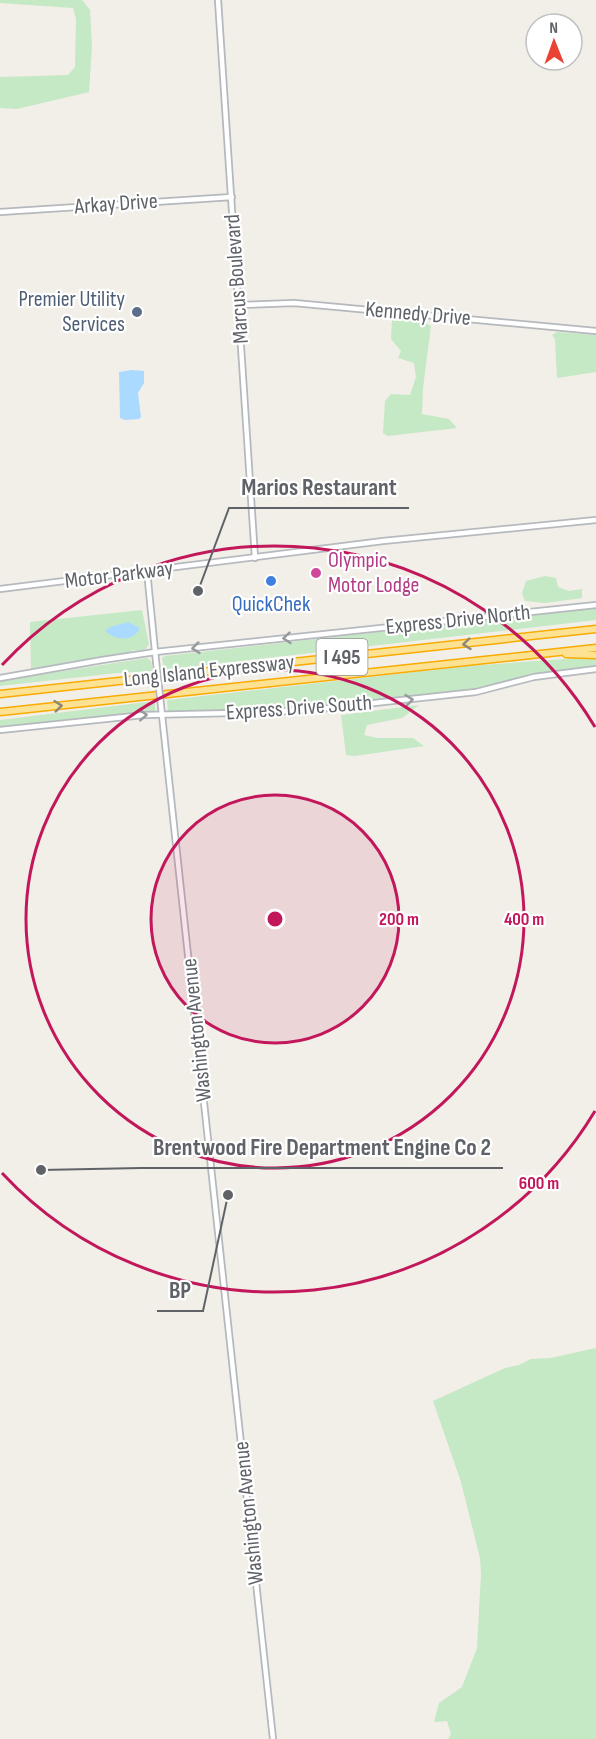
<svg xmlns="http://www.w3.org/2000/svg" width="596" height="1739" viewBox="0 0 596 1739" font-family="'Sofia Sans Condensed',sans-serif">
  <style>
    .green { fill: #c5e8c5 }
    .water { fill: #aadaff }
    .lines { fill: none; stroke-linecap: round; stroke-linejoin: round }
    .tertiary-casing { stroke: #b5b8bc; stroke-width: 8 }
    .secondary-casing { stroke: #b6babf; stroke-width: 8 }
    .motorway-casing { stroke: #f9ab00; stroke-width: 9 }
    .tertiary { stroke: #fff; stroke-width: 4.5 }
    .secondary { stroke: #fff; stroke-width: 4.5 }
    .motorway { stroke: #fde293; stroke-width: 6 }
    .tertiary-bridge-casing { stroke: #b5b8bc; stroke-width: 8; stroke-linecap: butt }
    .tertiary-bridge { stroke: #fff; stroke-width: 4.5 }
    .oneway { stroke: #979a9d }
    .oneway2 { stroke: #8e8975 }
    .ring { fill: none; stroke: #c2185b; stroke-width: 3 }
    .service-dot { fill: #5c6f8a; stroke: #fff; stroke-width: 2 }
    .hotel-dot { fill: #d1479c; stroke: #fff; stroke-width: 2 }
    .shop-dot { fill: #3f7fe0; stroke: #fff; stroke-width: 2 }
    .labels { text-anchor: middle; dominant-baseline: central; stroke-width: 4.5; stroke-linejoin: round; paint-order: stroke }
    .shield { fill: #fff; stroke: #8f9295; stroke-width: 1.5 }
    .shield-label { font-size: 21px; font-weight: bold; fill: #5f6368 }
    .street-label { font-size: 22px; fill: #5f6368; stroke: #fff }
    .service-label { font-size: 22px; fill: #4e5e75; stroke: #fff; text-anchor: end }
    .hotel-label { font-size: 22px; fill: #b23c85; stroke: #fff; text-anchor: start }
    .shop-label { font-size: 22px; fill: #366cbe; stroke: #fff }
    .centre { fill: #c2185b; stroke: #fff; stroke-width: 3 }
    .ring-label { font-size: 18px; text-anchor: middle; font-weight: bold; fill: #c2185b; stroke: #fff; stroke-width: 4.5; stroke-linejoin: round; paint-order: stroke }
    .leader { fill: none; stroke: #5f6368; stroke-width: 2 }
    .callout-dot { fill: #5f6368; stroke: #fff; stroke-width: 2 }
    .callout-label { font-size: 24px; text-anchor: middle; font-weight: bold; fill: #5f6368; stroke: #fff; stroke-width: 4.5; stroke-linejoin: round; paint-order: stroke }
  </style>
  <rect width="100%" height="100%" fill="#f1efe8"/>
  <path class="green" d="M 0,0 L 82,0 L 90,10 L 92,46 L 89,92 L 17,109 L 0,108 L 0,77 L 68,75 L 75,67 L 76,19 L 73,8 L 0,3 Z
    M 399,316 L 420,320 L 431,326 L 423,388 L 422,414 L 449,419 L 457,428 L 388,436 L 383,433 L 385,401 L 391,394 L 410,395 L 416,377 L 414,363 L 398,358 L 401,351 L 391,339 L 392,320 Z
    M 557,332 L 596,335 L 596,372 L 557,378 L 555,339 L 552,335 Z
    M 545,576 L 556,578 L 558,587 L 569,591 L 582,589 L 582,598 L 545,603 L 525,601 L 522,593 L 526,581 Z
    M 596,608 L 596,620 L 164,670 L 162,658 L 165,656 Z
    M 142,610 L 149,644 L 144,651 L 132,650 L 132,652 L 31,669 L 30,622 Z
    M 147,658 L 151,661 L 153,671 L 117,673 L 0,686 L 0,681 Z
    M 579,658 L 596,658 L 596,668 L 476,690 L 304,709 L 170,712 L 168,712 L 167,700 L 468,666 Z
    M 155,701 L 155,713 L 0,728 L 0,720 Z
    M 419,705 L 402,718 L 367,725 L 364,735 L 377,738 L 413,738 L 424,746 L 355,756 L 346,755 L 341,715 Z
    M 596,1348 L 596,1739 L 448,1739 L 451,1734 L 447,1721 L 434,1722 L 439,1703 L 462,1687 L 477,1648 L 481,1574 L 480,1558 L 461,1482 L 433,1401 L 505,1368 L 519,1365 L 531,1359 L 551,1358 Z"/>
  <path class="water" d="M 132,370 L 144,371 L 144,383 L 138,393 L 141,417 L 139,419 L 125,420 L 120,418 L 119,372 Z
    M 128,622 L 140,628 C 133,643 115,640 105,631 L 110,627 Z"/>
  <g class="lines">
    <g class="tertiary-casing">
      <path id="tertiary" d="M 218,0 L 255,558
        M 0,212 L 232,197
        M 239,305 L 294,303 L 596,331
        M 147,571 L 156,661
        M 161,706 L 273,1739"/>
    </g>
    <g class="secondary-casing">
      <path id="secondary" d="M 0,589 L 383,541 L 596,520
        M 0,678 L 102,660 L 155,652 L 596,605
        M 0,730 L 144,715 L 275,712 L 328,708 L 476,692 L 534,677 L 596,669"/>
    </g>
    <g class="motorway-casing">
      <path id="motorway" d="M 566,654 L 596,655
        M 0,694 L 596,629
        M 0,712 L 596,648"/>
    </g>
    <use href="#tertiary" class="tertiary"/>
    <use href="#secondary" class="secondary"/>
    <use href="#motorway" class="motorway"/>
    <g class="tertiary-bridge-casing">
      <path id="tertiary-bridge" d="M 156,661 L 161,706"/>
    </g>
    <use href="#tertiary-bridge" class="tertiary-bridge"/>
  </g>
  <defs><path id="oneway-chevron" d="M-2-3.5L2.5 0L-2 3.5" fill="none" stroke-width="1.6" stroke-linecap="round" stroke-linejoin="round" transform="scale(1.5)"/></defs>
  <g class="oneway">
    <use href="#oneway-chevron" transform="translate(287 638) rotate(175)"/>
    <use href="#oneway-chevron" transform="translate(196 648) rotate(174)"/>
    <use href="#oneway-chevron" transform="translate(409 700) rotate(-6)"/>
    <use href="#oneway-chevron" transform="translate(143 715) rotate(-3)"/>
  </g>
  <g class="oneway2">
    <use href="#oneway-chevron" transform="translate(467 644) rotate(174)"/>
    <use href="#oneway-chevron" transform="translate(58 706) rotate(-6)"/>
  </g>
  <circle cx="275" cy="919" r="124" fill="#c2185b" fill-opacity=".12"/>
  <g class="ring">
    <circle cx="275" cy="919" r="124"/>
    <circle cx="275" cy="919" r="249"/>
    <path d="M595 1111A373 373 0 0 1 2 1173M2 665A373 373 0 0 1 595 727"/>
  </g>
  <circle class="service-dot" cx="137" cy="312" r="6"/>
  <circle class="hotel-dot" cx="316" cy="573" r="6"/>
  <circle class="shop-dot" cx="271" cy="581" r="6"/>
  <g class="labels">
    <rect class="shield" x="316.5" y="639" width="51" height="36" rx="4.5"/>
    <g class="shield-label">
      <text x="342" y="657">I 495</text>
    </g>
    <g class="street-label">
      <text transform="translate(116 204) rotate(-4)">Arkay Drive</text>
      <text transform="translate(237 279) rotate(-94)">Marcus Boulevard</text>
      <text transform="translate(418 314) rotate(5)">Kennedy Drive</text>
      <text transform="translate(119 575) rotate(-7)">Motor Parkway</text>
      <text transform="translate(458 620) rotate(-6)">Express Drive North</text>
      <text transform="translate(209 671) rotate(-6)">Long Island Expressway</text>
      <text transform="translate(299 708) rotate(-4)">Express Drive South</text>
      <text transform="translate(197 1030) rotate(-96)">Washington Avenue</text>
      <text transform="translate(249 1513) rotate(-96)">Washington Avenue</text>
    </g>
    <g class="service-label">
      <text x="125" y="299">Premier Utility<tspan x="125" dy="25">Services</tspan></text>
    </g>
    <g class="hotel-label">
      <text x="328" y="560">Olympic<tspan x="328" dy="25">Motor Lodge</tspan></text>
    </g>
    <g class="shop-label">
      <text x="271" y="604">QuickChek</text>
    </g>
  </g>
  <circle cx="275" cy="919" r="9" class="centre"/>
  <g class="ring-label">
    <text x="399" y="925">200 m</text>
    <text x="524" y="925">400 m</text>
    <text x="539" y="1189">600 m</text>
  </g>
  <path class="leader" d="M198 591L229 508H409M41 1170L141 1168H503M228 1195L203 1311H157"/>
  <g class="callout-dot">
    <circle cx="198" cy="591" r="6"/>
    <circle cx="41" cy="1170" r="6"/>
    <circle cx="228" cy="1195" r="6"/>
  </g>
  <g class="callout-label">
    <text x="319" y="495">Marios Restaurant</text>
    <text x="322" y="1155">Brentwood Fire Department Engine Co 2</text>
    <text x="180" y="1298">BP</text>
  </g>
  <g transform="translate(554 42) rotate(359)"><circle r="28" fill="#ffffff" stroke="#bfc1c3" stroke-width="1.5"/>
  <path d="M0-4.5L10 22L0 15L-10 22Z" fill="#ea4335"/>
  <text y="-9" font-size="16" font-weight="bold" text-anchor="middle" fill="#5f6368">N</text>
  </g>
</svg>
